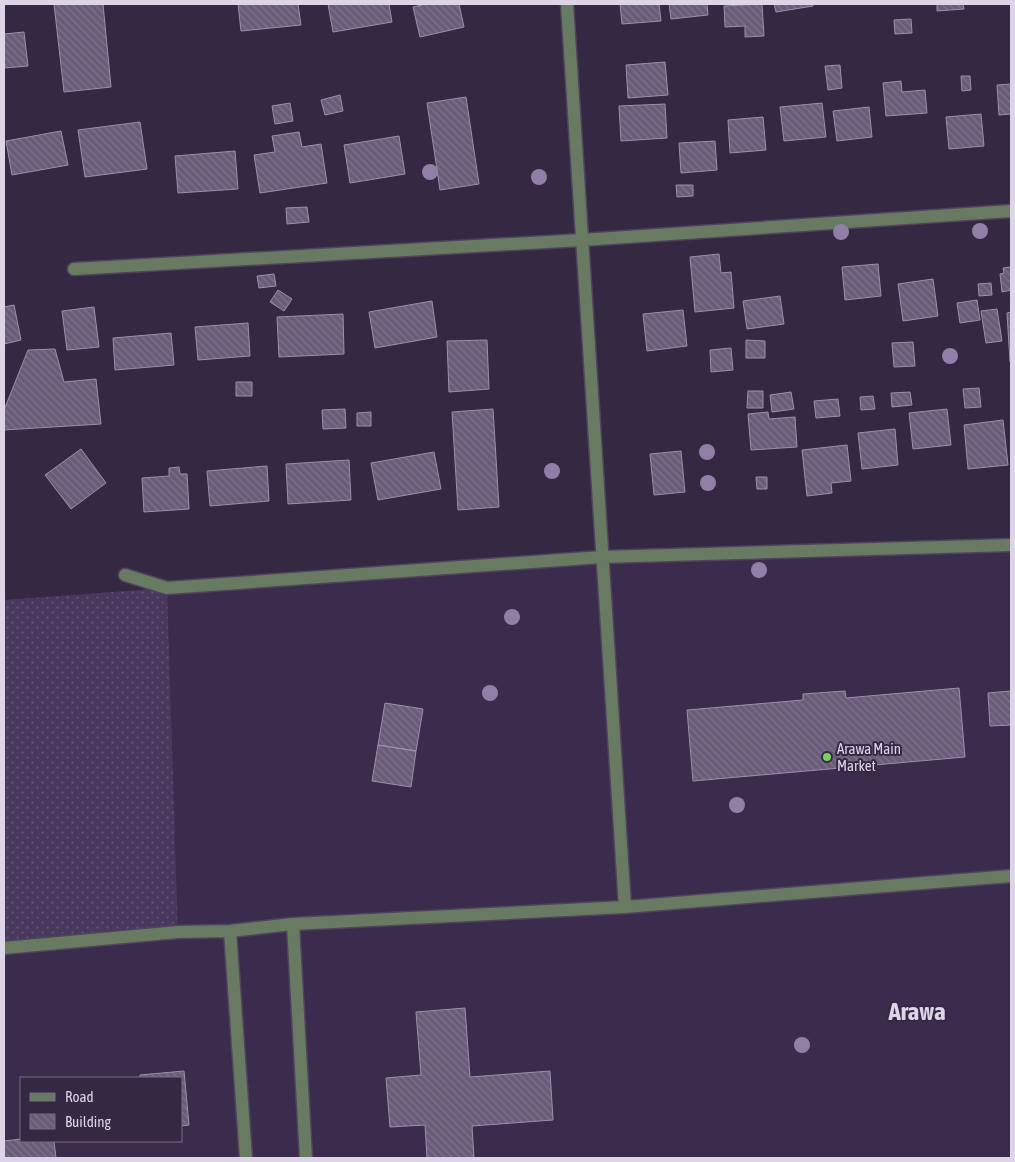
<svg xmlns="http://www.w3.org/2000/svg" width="1015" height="1162" viewBox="0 0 1015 1162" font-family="'Asap Condensed',sans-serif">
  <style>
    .built { fill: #3b2c4d; fill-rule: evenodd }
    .grass { fill: url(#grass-dots) }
    .building { fill: url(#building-back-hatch); stroke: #9c8faf }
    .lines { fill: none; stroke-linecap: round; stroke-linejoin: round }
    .minor-casing { stroke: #4f445c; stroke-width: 15 }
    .minor { stroke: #687a62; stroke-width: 12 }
    .tree { fill: #907fa7 }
    .poi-dot { fill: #79d157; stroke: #342842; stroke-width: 2 }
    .labels { text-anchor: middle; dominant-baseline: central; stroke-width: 4; stroke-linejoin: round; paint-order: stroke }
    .poi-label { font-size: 15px; fill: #dcd5e7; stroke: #342842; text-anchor: start }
    .town-label { font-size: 25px; font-weight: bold; fill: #dcd5e7; stroke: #342842 }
  </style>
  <defs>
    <pattern id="grass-dots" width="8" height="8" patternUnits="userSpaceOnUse" patternTransform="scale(1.25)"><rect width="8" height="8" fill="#48385e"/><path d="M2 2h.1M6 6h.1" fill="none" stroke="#625475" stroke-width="1.8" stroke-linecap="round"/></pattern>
    <pattern id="building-back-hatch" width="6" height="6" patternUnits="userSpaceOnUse" patternTransform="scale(1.25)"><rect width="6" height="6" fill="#685c79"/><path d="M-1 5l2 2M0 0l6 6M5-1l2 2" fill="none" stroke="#7d728c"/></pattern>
  </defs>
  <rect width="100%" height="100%" fill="#342842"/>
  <path class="built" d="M 1011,545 L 1011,1158 L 4,1158 L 4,948 L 178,931 L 167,588 L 602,557 ZM 21,1078 L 181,1078 L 181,1141 L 21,1141 Z"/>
  <path class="grass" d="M 167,588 L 178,932 L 4,948 L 4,600 Z"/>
  <path class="building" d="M 54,4 L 103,4 L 111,87 L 64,92 Z
    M 238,4 L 298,4 L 301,25 L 241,31 Z
    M 328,4 L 389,4 L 392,22 L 333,32 Z
    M 426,4 L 459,4 L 464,27 L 420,37 L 413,7 Z
    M 620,4 L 659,4 L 661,21 L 622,24 Z
    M 669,4 L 707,4 L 708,15 L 671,19 Z
    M 762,4 L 764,36 L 745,37 L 745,26 L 725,27 L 724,6 Z
    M 774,4 L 813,4 L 813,6 L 776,12 Z
    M 937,4 L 963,4 L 964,9 L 937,11 Z
    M 911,19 L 912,33 L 895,34 L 894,20 Z
    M 24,32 L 28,66 L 4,68 L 4,34 Z
    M 665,62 L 668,95 L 628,98 L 626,65 Z
    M 840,65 L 842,88 L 828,90 L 825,66 Z
    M 961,76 L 970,76 L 971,90 L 962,91 Z
    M 901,81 L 902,92 L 925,90 L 927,113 L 886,116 L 883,83 Z
    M 1011,84 L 1011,114 L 999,115 L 997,85 Z
    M 340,95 L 343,111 L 325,115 L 321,100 Z
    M 466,97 L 479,184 L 440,190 L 427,103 Z
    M 290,103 L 293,121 L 275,124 L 272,106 Z
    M 822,103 L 826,137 L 784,141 L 780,107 Z
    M 665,104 L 667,138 L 621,141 L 619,106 Z
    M 869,107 L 872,137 L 837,141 L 833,111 Z
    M 981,114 L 984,146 L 949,149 L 946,117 Z
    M 763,117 L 766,150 L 730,153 L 728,120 Z
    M 140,122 L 147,169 L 85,177 L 78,130 Z
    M 61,131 L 68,165 L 12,175 L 6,141 Z
    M 299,132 L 302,147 L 321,144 L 327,183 L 260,193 L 254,155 L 275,152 L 272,136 Z
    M 399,136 L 405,174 L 350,183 L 344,145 Z
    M 715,141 L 717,170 L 681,173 L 679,143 Z
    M 235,151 L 238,189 L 178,193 L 175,156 Z
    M 676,185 L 693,185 L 693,196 L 677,197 Z
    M 307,207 L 309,222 L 287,224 L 286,208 Z
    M 719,254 L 721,273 L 731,272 L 734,308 L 695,312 L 690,257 Z
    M 878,264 L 881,296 L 845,300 L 842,267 Z
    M 1011,267 L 1011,290 L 1002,292 L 1000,274 L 1004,273 L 1003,268 Z
    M 274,274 L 276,286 L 259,288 L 257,276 Z
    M 933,279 L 938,316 L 903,321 L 898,284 Z
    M 991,283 L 992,295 L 979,296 L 978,284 Z
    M 278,290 L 292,299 L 284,311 L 270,302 Z
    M 780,296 L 784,324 L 747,329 L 743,301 Z
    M 977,300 L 980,320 L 960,323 L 957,303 Z
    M 432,301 L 437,337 L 375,348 L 369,312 Z
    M 14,305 L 21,340 L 4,344 L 4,307 Z
    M 94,307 L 99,347 L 67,350 L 62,311 Z
    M 997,309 L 1002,341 L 986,343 L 981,311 Z
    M 683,310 L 687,346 L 647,351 L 643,314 Z
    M 1011,312 L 1011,362 L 1010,362 L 1007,313 Z
    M 343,314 L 344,354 L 279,357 L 277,317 Z
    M 248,323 L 250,356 L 198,360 L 195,327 Z
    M 171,333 L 174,365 L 115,370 L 113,338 Z
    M 487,340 L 489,389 L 449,392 L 447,341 Z
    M 746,340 L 765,341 L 765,358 L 746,358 Z
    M 913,342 L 915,366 L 894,367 L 892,343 Z
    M 731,348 L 733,370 L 711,372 L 710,350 Z
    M 55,349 L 64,382 L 96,379 L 101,424 L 4,430 L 4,410 L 28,350 Z
    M 236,382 L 252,382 L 252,396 L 236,396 Z
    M 979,388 L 981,407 L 965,408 L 963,389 Z
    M 748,391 L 763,391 L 763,408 L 747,408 Z
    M 791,392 L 794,409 L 772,412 L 770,395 Z
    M 910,392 L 912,405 L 892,407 L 891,393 Z
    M 873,396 L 875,409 L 861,410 L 860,397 Z
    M 838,399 L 840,416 L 816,418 L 814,401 Z
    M 345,409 L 346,428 L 323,429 L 322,410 Z
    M 493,409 L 499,507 L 458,510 L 452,412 Z
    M 947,409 L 951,445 L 913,449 L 909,413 Z
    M 371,412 L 371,426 L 357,426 L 357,413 Z
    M 768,412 L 769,419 L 795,417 L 797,447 L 751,450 L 748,414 Z
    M 1003,420 L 1008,465 L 968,469 L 964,425 Z
    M 895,429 L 898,465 L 862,469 L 858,433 Z
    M 847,445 L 851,481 L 831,483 L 832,493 L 807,496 L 802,450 Z
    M 81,449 L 106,483 L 71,509 L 45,475 Z
    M 681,451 L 685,492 L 654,495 L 650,454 Z
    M 434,452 L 441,489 L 378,500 L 371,463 Z
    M 349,460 L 351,500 L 288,504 L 286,464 Z
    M 267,466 L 269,501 L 210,506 L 207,471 Z
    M 179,467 L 180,474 L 187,474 L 189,509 L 144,512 L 142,478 L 169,476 L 169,468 Z
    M 756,477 L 767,477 L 767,489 L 757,489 Z
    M 959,688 L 965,757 L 693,781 L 687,710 L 803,700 L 803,694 L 845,691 L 846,698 Z
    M 1011,691 L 1011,725 L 990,726 L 988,693 Z
    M 385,703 L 423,709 L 416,751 L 378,745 Z
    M 378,745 L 416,751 L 411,787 L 372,781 Z
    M 465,1008 L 470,1077 L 550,1071 L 553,1120 L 472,1126 L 474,1158 L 427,1158 L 425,1125 L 390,1127 L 386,1078 L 421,1075 L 416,1012 Z
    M 184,1071 L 189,1125 L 181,1126 L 181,1078 L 140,1078 L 140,1075 Z
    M 21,1139 L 21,1141 L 54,1141 L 56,1158 L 4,1158 L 4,1141 Z"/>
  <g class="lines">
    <g class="minor-casing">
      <path id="minor" d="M 567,4 L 625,907
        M 74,269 L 582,240 L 1011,211
        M 125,575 L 167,588 L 602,557 L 1011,545
        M 293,924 L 306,1158
        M 230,931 L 246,1158
        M 4,948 L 178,932 L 230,931 L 293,924 L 625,907 L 1011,876"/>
    </g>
    <use href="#minor" class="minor"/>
  </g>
  <g class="tree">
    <circle cx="430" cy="172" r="8"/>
    <circle cx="539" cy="177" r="8"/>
    <circle cx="980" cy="231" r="8"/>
    <circle cx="841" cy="232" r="8"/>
    <circle cx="950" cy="356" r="8"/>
    <circle cx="707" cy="452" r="8"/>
    <circle cx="552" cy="471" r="8"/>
    <circle cx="708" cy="483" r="8"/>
    <circle cx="759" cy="570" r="8"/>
    <circle cx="512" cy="617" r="8"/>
    <circle cx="490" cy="693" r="8"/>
    <circle cx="737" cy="805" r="8"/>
    <circle cx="802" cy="1045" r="8"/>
  </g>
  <circle class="poi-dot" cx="827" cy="757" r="5"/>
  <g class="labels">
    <g class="poi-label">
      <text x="837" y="748">Arawa Main<tspan x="837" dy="17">Market</tspan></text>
    </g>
    <g class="town-label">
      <text x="917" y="1011">Arawa</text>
    </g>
  </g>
  <rect width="1015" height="1162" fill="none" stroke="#dcd5e7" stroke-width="10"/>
  <rect x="20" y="1077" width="162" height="65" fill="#342842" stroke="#776d84"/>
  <rect x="30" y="1093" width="25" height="8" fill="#687a62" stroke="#776d84"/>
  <text x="65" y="1102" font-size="15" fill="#dcd5e7">Road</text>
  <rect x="30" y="1114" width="25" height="15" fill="url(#building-back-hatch)" stroke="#776d84"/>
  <text x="65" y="1127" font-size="15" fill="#dcd5e7">Building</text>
</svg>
